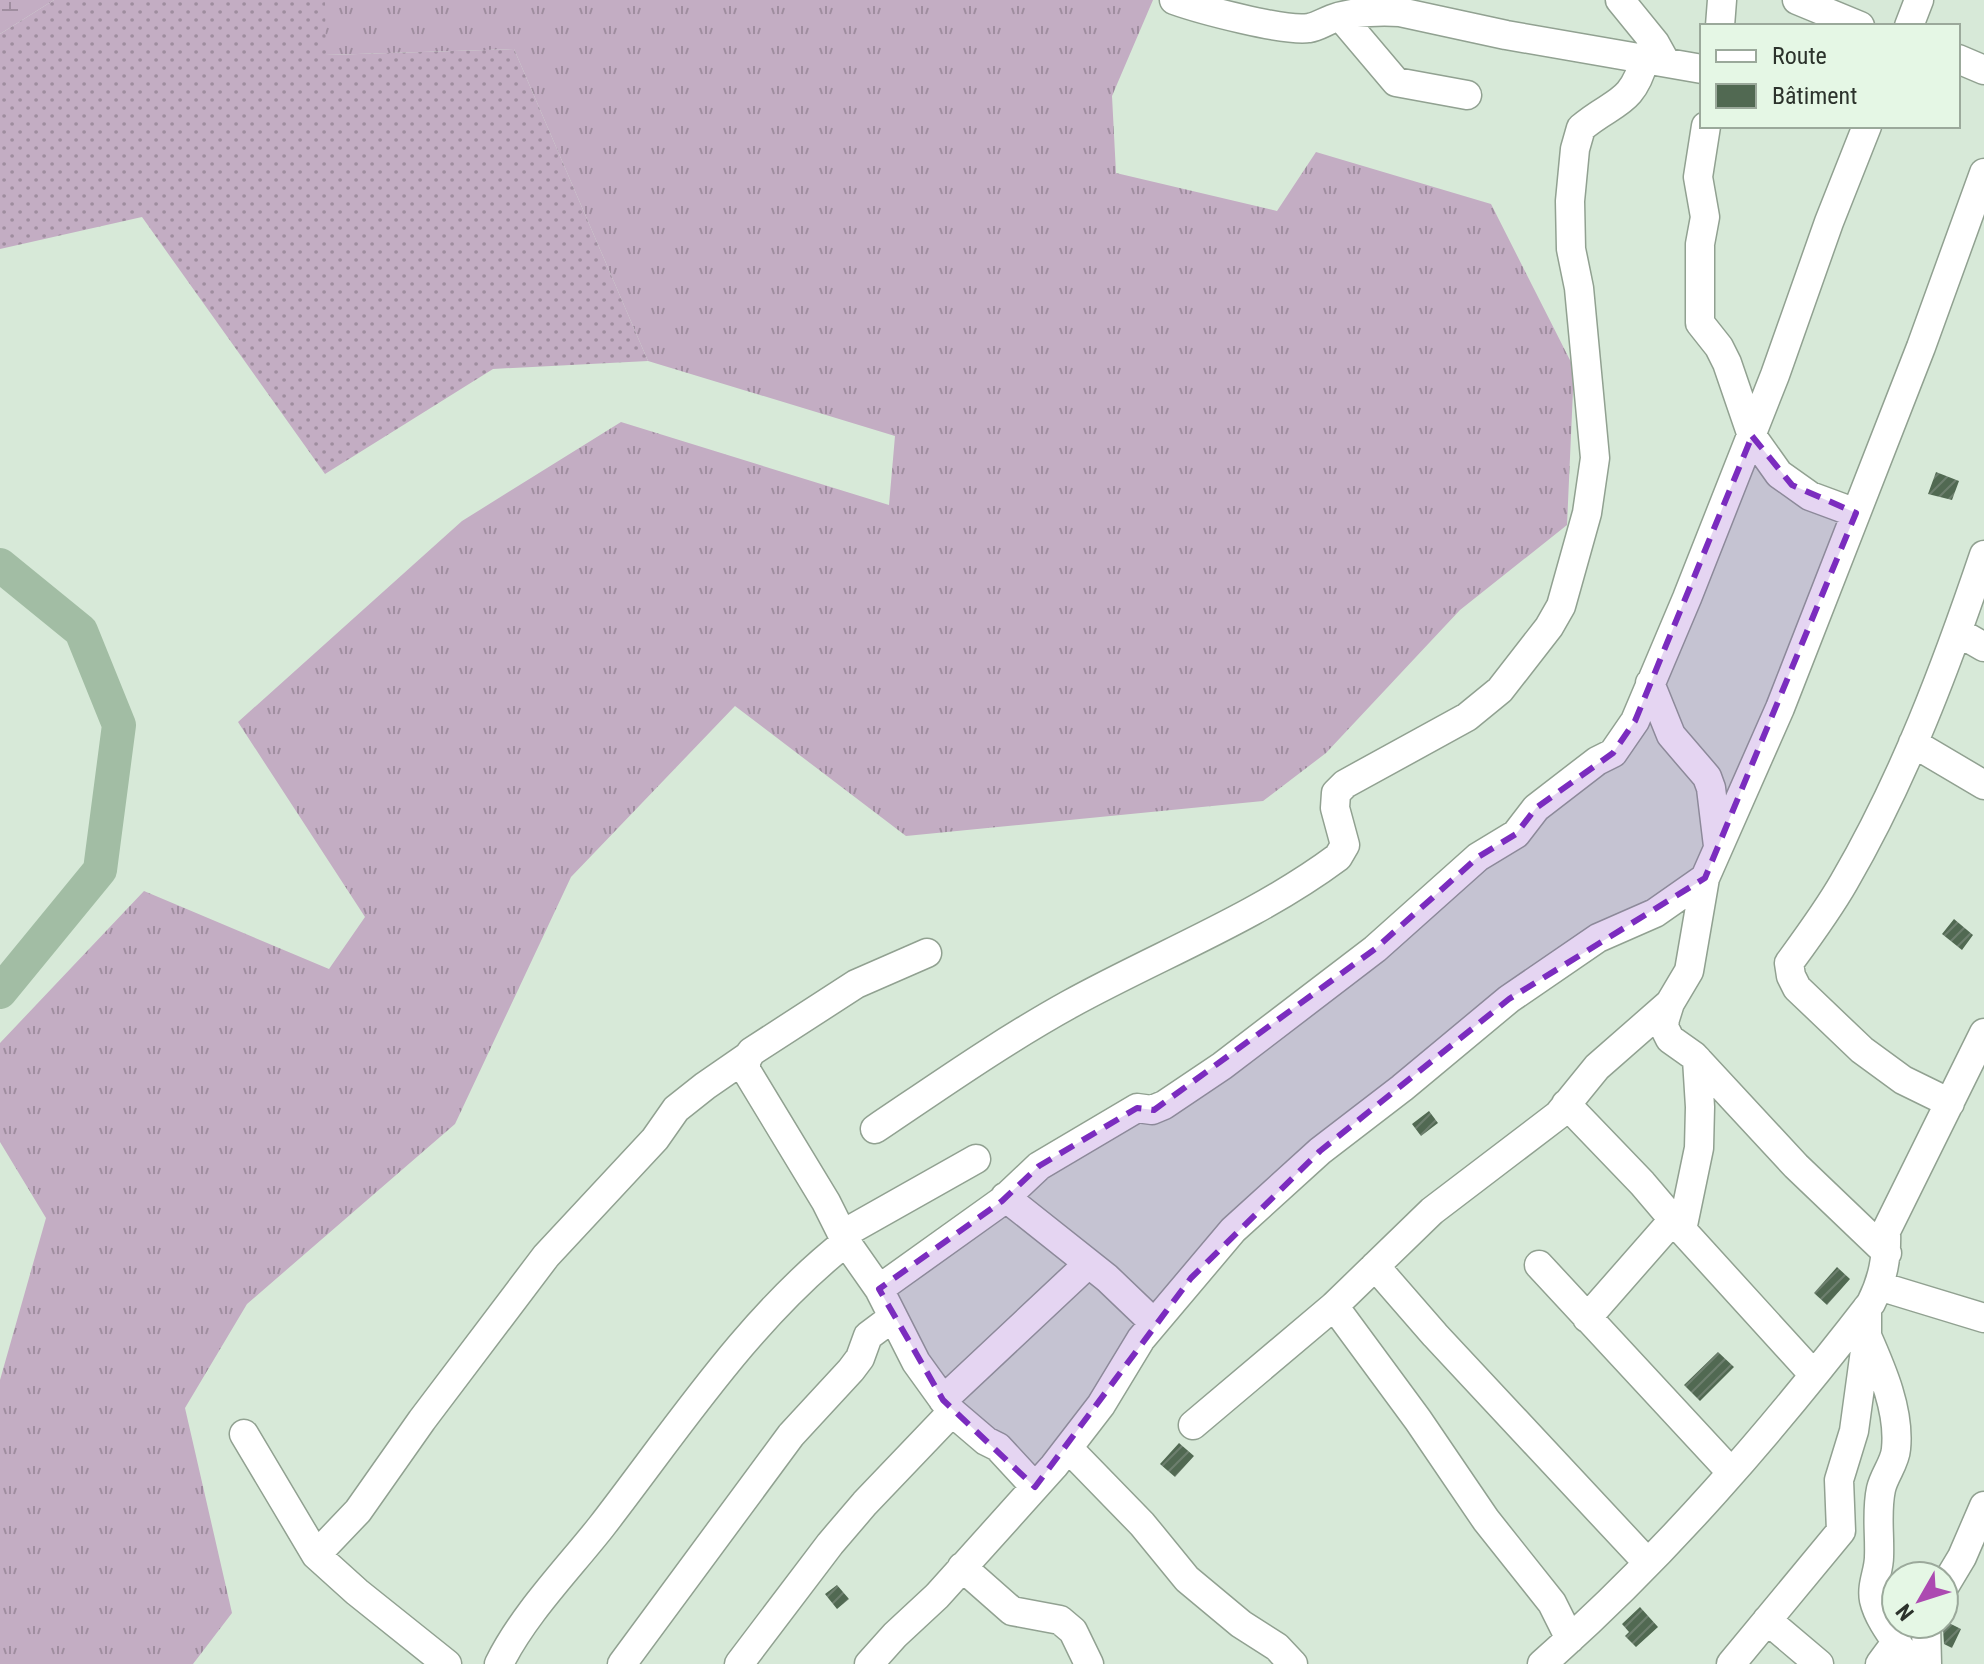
<svg xmlns="http://www.w3.org/2000/svg" width="1984" height="1664" viewBox="0 0 1984 1664" font-family="'Roboto Condensed',sans-serif">
  <style>
    .grass { fill: url(#grass-tufts) }
    .wetland { fill: url(#wetland-marsh) }
    .garden { fill: url(#garden-dots) }
    .lines { fill: none; stroke-linecap: round; stroke-linejoin: round }
    .river { stroke: #a2bda4; stroke-width: 34 }
    .building { fill: url(#building-hatch) }
    .minor-casing { stroke: #91a191; stroke-width: 31 }
    .minor { stroke: #fff; stroke-width: 28 }
    .marked { fill: #7b2cbf; fill-opacity: 0.2; stroke: #7b2cbf; stroke-width: 6; stroke-dasharray: 16 10; stroke-linejoin: round }
  </style>
  <defs>
    <pattern id="grass-tufts" width="24" height="20" patternUnits="userSpaceOnUse" patternTransform="scale(2)"><rect width="24" height="20" fill="#c3adc3"/><path d="M3 7l-1-3M5 7V3M7 7l1-3M15 17l-1-3M17 17v-4M19 17l1-3" fill="none" stroke="#9f8d9f"/></pattern>
    <pattern id="wetland-marsh" width="20" height="14" patternUnits="userSpaceOnUse" patternTransform="scale(2)"><rect width="20" height="14" fill="#c3adc3"/><path d="M1 5h8M5 5V1M11 12h8M15 12V8" fill="none" stroke="#9f8d9f"/></pattern>
    <pattern id="garden-dots" width="8" height="8" patternUnits="userSpaceOnUse" patternTransform="scale(2)"><rect width="8" height="8" fill="#c3adc3"/><path d="M2 2h.1M6 6h.1" fill="none" stroke="#9f8d9f" stroke-width="1.8" stroke-linecap="round"/></pattern>
    <pattern id="building-hatch" width="6" height="6" patternUnits="userSpaceOnUse" patternTransform="scale(2)"><rect width="6" height="6" fill="#516952"/><path d="M-1 1l2-2M0 6l6-6M5 7l2-2" fill="none" stroke="#6d7f6e"/></pattern>
  </defs>
  <rect width="100%" height="100%" fill="#d7e9d8"/>
  <path class="grass" d="M 325,0 L 1153,0 L 1112,96 L 1116,173 L 1277,211 L 1316,152 L 1491,204 L 1574,368 L 1567,525 L 1460,610 L 1326,753 L 1263,801 L 906,836 L 735,706 L 571,877 L 455,1124 L 247,1304 L 185,1408 L 232,1613 L 193,1664 L 0,1664 L 0,1380 L 46,1218 L 0,1142 L 0,1043 L 144,891 L 329,969 L 365,917 L 238,722 L 462,521 L 621,422 L 889,505 L 895,436 L 648,361 L 514,49 L 325,55 Z"/>
  <path class="wetland" d="M 0,0 L 54,0 L 0,34 Z"/>
  <path class="garden" d="M 54,0 L 325,0 L 326,55 L 514,49 L 648,361 L 493,369 L 325,474 L 142,217 L 0,249 L 0,34 Z"/>
  <g class="lines">
    <path class="river" d="M 0,565 L 81,631 L 119,725 L 100,870 L 0,992"/>
  </g>
  <path class="building" d="M 1936,472 L 1959,481 L 1952,500 L 1928,494 Z
    M 1954,919 L 1973,935 L 1962,950 L 1942,934 Z
    M 1429,1111 L 1438,1123 L 1421,1136 L 1412,1124 Z
    M 1837,1267 L 1850,1279 L 1827,1305 L 1814,1293 Z
    M 1718,1352 L 1734,1367 L 1700,1401 L 1684,1385 Z
    M 1179,1443 L 1194,1456 L 1175,1477 L 1160,1464 Z
    M 837,1585 L 849,1599 L 837,1609 L 825,1594 Z
    M 1640,1607 L 1658,1627 L 1636,1647 L 1625,1636 L 1629,1632 L 1622,1624 Z
    M 1947,1622 L 1961,1629 L 1952,1648 L 1944,1644 L 1943,1629 Z"/>
  <g class="lines">
    <g class="minor-casing">
      <path id="minor" d="M 1174,0 C 1199,9 1285,32 1309,28 C 1317,27 1324,22 1332,19 C 1351,12 1379,11 1400,12 L 1506,35 L 1702,69
        M 1620,0 L 1655,43 L 1665,61
        M 1797,0 L 1860,26
        M 1341,17 L 1396,82 L 1467,95
        M 1720,26 L 1722,0
        M 1909,26 L 1919,0
        M 1958,59 L 1984,70
        M 1706,126 L 1698,177 L 1705,217 L 1700,244 L 1700,323 L 1719,347 L 1727,363 L 1752,436 L 1779,474 L 1810,496 L 1856,513
        M 1958,632 L 1984,647
        M 1650,683 L 1671,735 L 1707,777 L 1711,788 L 1718,846
        M 1913,743 L 1984,785
        M 927,953 L 856,984 L 751,1052 L 746,1061 L 746,1070 L 826,1202 L 846,1242 L 879,1289 L 916,1362 L 952,1412 L 986,1441 L 998,1447 L 1035,1487
        M 1697,1059 L 1700,1107 L 1699,1148 L 1682,1230 L 1814,1375
        M 1950,1103 L 1903,1080 L 1862,1050 L 1797,988 L 1791,976 L 1789,963 C 1808,937 1828,910 1844,882 C 1904,779 1946,667 1984,555
        M 1566,1104 L 1642,1183 L 1682,1230
        M 875,1129 C 939,1086 1003,1041 1070,1004 C 1159,955 1256,918 1338,857 L 1345,845 L 1335,808 L 1336,793 L 1345,784 L 1467,717 L 1500,690 L 1549,627 L 1561,606 L 1587,513 L 1595,458 L 1579,288 L 1571,249 L 1570,201 L 1575,149 L 1581,128 C 1614,100 1632,106 1645,58
        M 1005,1197 L 1107,1278 L 1154,1323
        M 843,1234 L 976,1159
        M 1887,1253 L 1796,1166 L 1694,1056 L 1670,1039 L 1664,1027 L 1665,1019 L 1670,1003 L 1689,971 L 1705,878 L 1780,708 L 1921,347 L 1984,173
        M 1539,1265 L 1731,1472
        M 1375,1266 L 1435,1335 L 1647,1562
        M 1879,1286 L 1984,1318
        M 879,1289 L 1002,1201 L 1039,1166 L 1137,1108 L 1152,1110 L 1164,1105 L 1222,1066 L 1375,949 L 1478,857 L 1516,834 L 1536,808 L 1597,761 L 1613,753 L 1635,721 L 1687,598 L 1775,375 L 1829,222 L 1867,126
        M 1334,1306 L 1418,1420 L 1486,1520 L 1552,1603 L 1570,1639
        M 1587,1318 L 1673,1220
        M 1867,1336 C 1882,1370 1900,1411 1896,1449 C 1895,1463 1884,1475 1881,1489 C 1876,1512 1880,1534 1879,1557 C 1879,1571 1871,1585 1874,1600 C 1879,1622 1899,1644 1911,1664
        M 943,1400 L 1088,1264
        M 1193,1425 L 1334,1306 L 1432,1211 L 1558,1115 L 1597,1067 L 1670,1003
        M 244,1434 L 316,1555 L 357,1592 L 447,1664
        M 1068,1448 L 1142,1524 L 1187,1579 L 1241,1624 L 1277,1647 L 1293,1664
        M 316,1555 L 358,1511 L 422,1420 L 546,1256 L 655,1139 L 676,1109 L 705,1086 L 747,1057
        M 962,1567 L 1012,1611 L 1060,1620 L 1073,1631 L 1089,1664
        M 1944,1587 L 1962,1557 L 1984,1506
        M 1767,1620 L 1819,1664
        M 1926,1624 L 1927,1664
        M 499,1664 C 523,1615 567,1570 601,1527 C 677,1429 748,1319 846,1242
        M 622,1664 L 791,1435 L 851,1370 L 860,1358 L 868,1336 L 892,1318
        M 739,1664 L 830,1544 L 865,1503 L 952,1412
        M 869,1664 L 895,1635 L 937,1596 L 1054,1466 L 1101,1405 L 1141,1339 L 1233,1230 L 1320,1151 L 1402,1088 L 1509,999 L 1598,938 L 1655,913 L 1705,878
        M 1542,1664 C 1664,1557 1772,1431 1871,1303 C 1883,1279 1887,1258 1886,1231 L 1984,1033
        M 1731,1664 L 1841,1531 L 1839,1480 L 1854,1431 L 1867,1336 L 1867,1308
        M 1880,1664 L 1897,1641"/>
    </g>
    <use href="#minor" class="minor"/>
  </g>
  <path class="marked" d="M 1752,436 L 1792,485 L 1856,513 L 1705,878 L 1509,999 L 1320,1151 L 1191,1278 L 1035,1487 L 943,1400 L 879,1289 L 1002,1201 L 1039,1166 L 1137,1108 L 1154,1110 L 1375,949 L 1478,857 L 1516,834 L 1536,808 L 1613,753 L 1635,721 Z"/>
  <rect x="1700" y="24" width="260" height="104" fill="#e5f7e5" stroke="#9ba99b" stroke-width="2"/>
  <rect x="1716" y="50" width="40" height="12" fill="#ffffff" stroke="#9ba99b" stroke-width="2"/>
  <text x="1772" y="64" font-size="24" fill="#2c332c">Route</text>
  <rect x="1716" y="84" width="40" height="24" fill="#516952" stroke="#9ba99b" stroke-width="2"/>
  <text x="1772" y="104" font-size="24" fill="#2c332c">Bâtiment</text>
  <g transform="translate(1920 1600) rotate(231)"><circle r="38" fill="#e5f7e5" stroke="#9ba99b" stroke-width="2"/>
  <path d="M0-6L14 30L0 20L-14 30Z" fill="#ac4ab1"/>
  <text y="-12" font-size="22" font-weight="bold" text-anchor="middle" fill="#2c332c">N</text>
  </g>
</svg>
